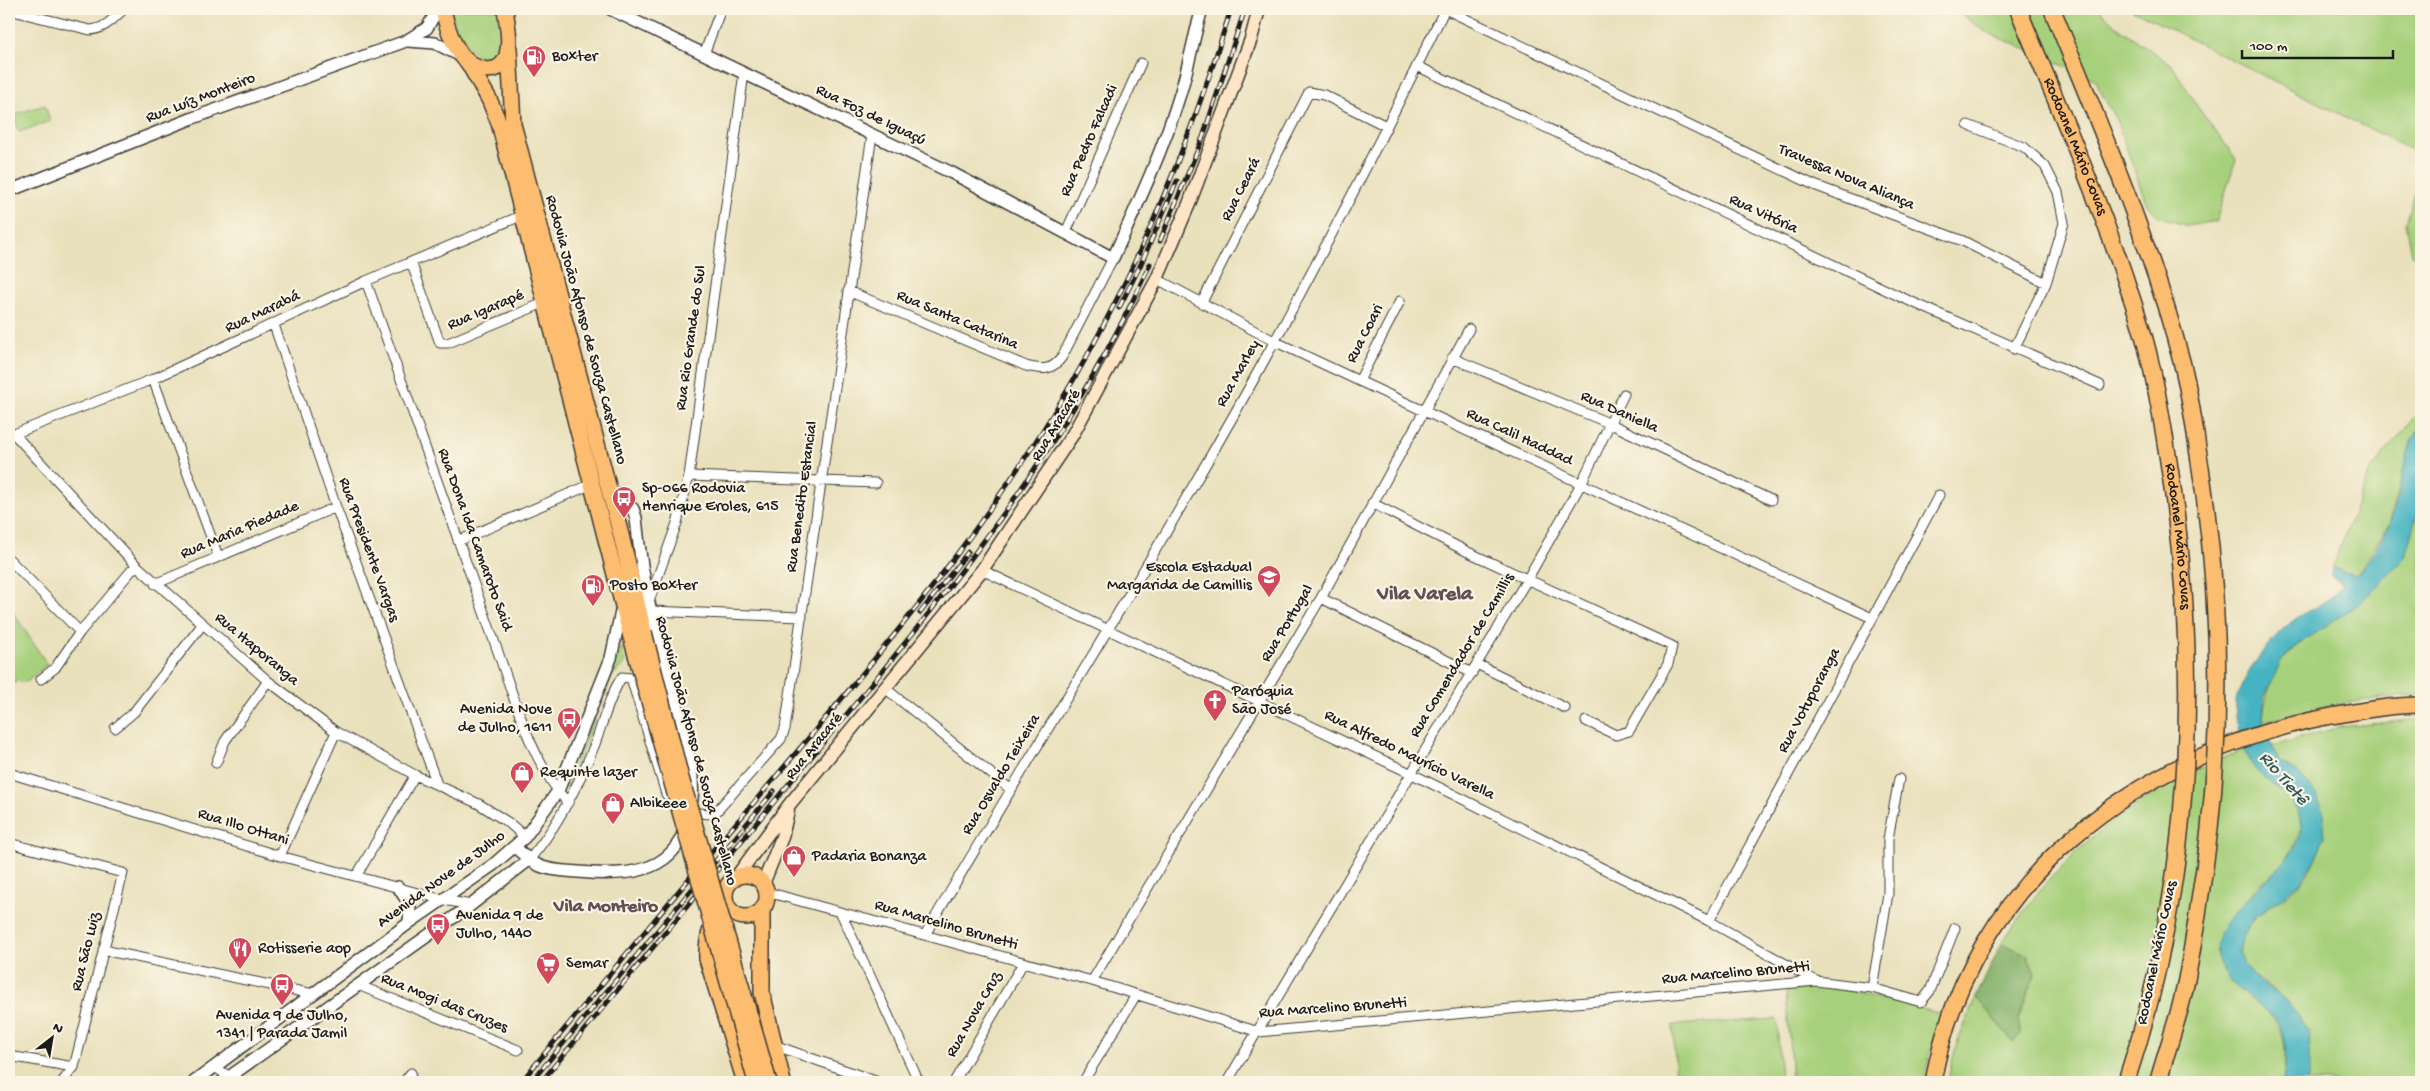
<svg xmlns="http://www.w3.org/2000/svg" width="2430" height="1091" viewBox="0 0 2430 1091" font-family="'Gochi Hand',sans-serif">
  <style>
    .green { fill: #a7d07c; stroke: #62764c }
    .forest { fill: #85b26c; stroke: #506744 }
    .water { fill: #45b3c1; stroke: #30686e }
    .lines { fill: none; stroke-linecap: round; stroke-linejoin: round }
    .minor-casing { stroke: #3b3934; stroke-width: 11 }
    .tertiary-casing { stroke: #3b3934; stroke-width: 14 }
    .secondary-casing { stroke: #3b3934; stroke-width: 15 }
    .primary-casing { stroke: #3b3934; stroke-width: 18 }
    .trunk-casing { stroke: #3b3934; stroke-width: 18 }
    .minor { stroke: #fff; stroke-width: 9 }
    .tertiary { stroke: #fff; stroke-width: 11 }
    .secondary { stroke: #fee5c5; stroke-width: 12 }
    .primary { stroke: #fcbd6f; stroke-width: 15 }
    .trunk { stroke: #fcbd6f; stroke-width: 15 }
    .rail-casing { stroke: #1c1c1c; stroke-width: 5 }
    .rail { stroke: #fcf5e5; stroke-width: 3; stroke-dasharray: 9; stroke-linecap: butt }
    .primary-bridge-casing { stroke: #3b3934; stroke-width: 18; stroke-linecap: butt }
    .motorway-bridge-casing { stroke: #3b3934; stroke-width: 19; stroke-linecap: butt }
    .primary-bridge { stroke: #fcbd6f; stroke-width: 15 }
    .motorway-bridge { stroke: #fcbd6f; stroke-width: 16 }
    .labels { text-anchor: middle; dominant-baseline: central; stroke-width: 4.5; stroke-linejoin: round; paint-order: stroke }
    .poi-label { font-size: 16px; fill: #1c1c1c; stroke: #fcf5e5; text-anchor: start }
    .street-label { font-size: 16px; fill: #1c1c1c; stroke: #fcf5e5 }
    .water-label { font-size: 18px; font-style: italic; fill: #2c585e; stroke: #fcf5e5 }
    .quarter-label { font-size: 19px; font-weight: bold; fill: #625056; stroke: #fcf5e5 }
    .district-label { font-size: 21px; font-weight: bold; fill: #625056; stroke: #fcf5e5 }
  </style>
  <rect width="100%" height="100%" fill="#fcf5e5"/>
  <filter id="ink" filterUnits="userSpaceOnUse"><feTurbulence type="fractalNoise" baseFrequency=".02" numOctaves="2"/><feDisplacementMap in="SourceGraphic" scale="10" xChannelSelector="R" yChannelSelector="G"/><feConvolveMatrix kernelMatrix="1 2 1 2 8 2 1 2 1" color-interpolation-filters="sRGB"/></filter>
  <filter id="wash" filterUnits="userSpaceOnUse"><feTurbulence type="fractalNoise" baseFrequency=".0096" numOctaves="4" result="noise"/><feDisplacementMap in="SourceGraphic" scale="20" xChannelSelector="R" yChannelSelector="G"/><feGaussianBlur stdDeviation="1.12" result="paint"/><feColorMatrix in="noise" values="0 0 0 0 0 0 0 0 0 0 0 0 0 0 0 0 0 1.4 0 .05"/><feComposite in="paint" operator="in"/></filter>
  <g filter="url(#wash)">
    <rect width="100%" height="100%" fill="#e9e0bc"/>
    <path class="green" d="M 451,9 L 498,9 C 501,23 506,45 498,57 L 485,60 C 466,50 454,30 451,9 Z
      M 1954,9 L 2099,9 L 2116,26 L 2172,65 L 2199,109 L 2236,159 L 2216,221 L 2187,226 L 2158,216 L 2147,205 L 2117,122 L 2094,79 L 1984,31 Z
      M 2131,9 L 2421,9 L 2421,155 Z
      M 45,105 L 50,121 L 19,132 L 12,115 Z
      M 2421,174 L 2421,259 L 2412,255 L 2406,222 Z
      M 2421,409 L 2421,426 L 2412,438 L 2389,524 L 2356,576 L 2332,567 L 2370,471 Z
      M 2421,499 L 2421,694 C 2367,698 2316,708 2263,722 C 2264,698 2271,679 2282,659 L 2405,557 Z
      M 9,606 L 47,664 L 27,682 L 9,681 Z
      M 621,645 L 625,663 L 611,677 L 569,786 L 565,786 Z
      M 2421,719 L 2421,1082 L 2307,1082 C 2311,1054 2303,1014 2280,995 C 2265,982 2243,975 2240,952 C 2234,920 2283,902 2300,884 C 2312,871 2318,851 2325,836 L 2298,773 L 2279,761 L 2272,746 L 2340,727 Z
      M 2243,750 L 2258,772 L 2283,792 L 2298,808 L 2301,828 L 2293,849 L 2281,866 L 2257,887 L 2227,921 L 2233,983 C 2275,1019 2291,1022 2283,1082 L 1947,1082 L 1956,1046 L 1976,997 L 2013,1042 L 2018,1020 L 2035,974 L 2027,955 L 2002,943 C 2058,851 2145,788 2243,750 Z
      M 1825,985 L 1943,1014 L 1929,1057 L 1924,1082 L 1792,1082 L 1786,992 Z
      M 1777,1019 L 1781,1082 L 1676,1082 L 1673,1025 Z"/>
    <path class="forest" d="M 2002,943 L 2027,955 L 2035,974 L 2018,1019 L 2021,1033 L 2013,1042 L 1976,997 Z"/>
    <path class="water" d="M 2421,426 L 2421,499 L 2405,557 L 2360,603 L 2303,641 L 2282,659 L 2264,698 L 2263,722 L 2272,746 L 2279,761 L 2298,773 L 2317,794 L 2323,814 L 2325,836 L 2315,859 L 2300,883 L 2255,917 L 2243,935 L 2239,951 L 2245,966 L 2259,982 L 2280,995 L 2297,1014 L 2308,1033 L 2310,1066 L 2307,1082 L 2283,1082 C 2286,1064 2288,1044 2280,1026 C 2277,1020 2270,1014 2265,1010 C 2245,994 2222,981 2217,955 C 2207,912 2303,868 2301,826 C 2300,798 2275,790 2258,772 C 2246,759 2242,745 2238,728 C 2236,718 2234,704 2238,694 C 2249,667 2270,638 2294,620 C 2311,607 2331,603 2342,584 L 2331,576 L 2332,567 L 2356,576 C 2368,561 2381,542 2389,524 C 2403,493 2401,454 2421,426 Z"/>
  </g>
  <g filter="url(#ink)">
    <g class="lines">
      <g class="minor-casing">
        <path id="minor" d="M 1445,9 L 1814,185 L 1963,241 L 2046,283 L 2064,223 L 2058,192 L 2045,166 L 2024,147 L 1968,125
          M 9,10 L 90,30 C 105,29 113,19 124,9
          M 704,54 L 721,9
          M 1417,66 L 1903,298 L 2100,385
          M 1066,232 L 1141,63
          M 411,262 L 440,343 L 448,343 L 546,302
          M 1157,279 L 1274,341 L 1359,381 L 1872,618
          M 366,281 C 408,401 450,520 493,638 C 513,692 529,760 568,803
          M 848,291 L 1026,366 C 1042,370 1052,371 1062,357 L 1113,258
          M 1202,302 L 1309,92 L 1324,95 L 1386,126
          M 274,325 L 336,507 L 437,784
          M 2014,349 L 2046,283
          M 1452,358 L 1611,424 L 1771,500
          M 153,379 L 218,556
          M 1359,381 L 1400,301
          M 9,433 L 14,434 L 136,565 L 268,681 L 336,732 L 415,775 L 479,804 L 509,823 L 525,837
          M 14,434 L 153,379 L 366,281 L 523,215
          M 689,476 L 876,483
          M 1372,503 L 1468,552 L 1672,646 L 1668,664 L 1629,731 L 1616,735 L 1586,721
          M 458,541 L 592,484
          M 9,559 L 80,632
          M 982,570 L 1410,773 L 1709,921 L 1816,981
          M 155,584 L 336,507
          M 1321,598 L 1472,673
          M 649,601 L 677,523 L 689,476 L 744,73
          M 651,611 L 802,617
          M 1477,664 L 1565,708
          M 41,679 L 55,668 L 80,632 L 136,565
          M 885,688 L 1010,789
          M 115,728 L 134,712 L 202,625
          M 216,763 L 225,741 L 268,681
          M 9,773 L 280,856 L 444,900 L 471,905
          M 688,812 L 710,814 L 716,812 L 781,739 L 785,729 L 872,135
          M 9,843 L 123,873 L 74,1067 L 62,1082
          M 280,856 L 336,732
          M 529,860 C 558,826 578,786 595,744 C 602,725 610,694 622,677 L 631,678 L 666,794 L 674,804
          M 357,875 L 415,775
          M 767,892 L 1092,981 L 1259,1032 L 1816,981 L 1872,988 L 1921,1002 L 1930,991 L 1955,928
          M 841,913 L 919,1082
          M 1709,921 L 1939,495
          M 925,935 C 1012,784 1106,637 1193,486 C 1284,331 1366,170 1445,9
          M 103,950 L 313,994
          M 1092,981 L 1321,598 L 1469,329
          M 358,985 L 518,1050
          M 1872,988 L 1888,894 L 1888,839 L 1899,779
          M 774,1045 L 878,1082
          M 9,1056 L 74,1067
          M 215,1067 L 237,1082
          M 404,1082 L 411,1073
          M 954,1082 L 1023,963
          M 1083,1082 L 1136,995
          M 1227,1082 L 1528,578 L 1581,484 L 1624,394"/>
      </g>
      <g class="tertiary-casing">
        <path id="tertiary" d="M 610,9 L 952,173 L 1113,258 C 1138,204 1164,148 1181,91 C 1189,64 1194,36 1202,9
          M 408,41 L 435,43 L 461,56
          M 9,191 L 193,118 L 406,41 L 427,28 L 438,9
          M 608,487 L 633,509 L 636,518 C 639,549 644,582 651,612 C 662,658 703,769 690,809
          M 515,847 C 523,854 530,862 540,866 C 552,871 566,871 578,872 C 619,876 672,876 685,827
          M 398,887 L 410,905 L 409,923
          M 194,1082 L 409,923 L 493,865 L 525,837 L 558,791 L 611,658 L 622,607
          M 222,1082 L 471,905 L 529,860"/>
      </g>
      <g class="secondary-casing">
        <path id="secondary" d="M 737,876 L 789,805 L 982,570 L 1073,434 L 1157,279 L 1189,204 L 1214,138 L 1251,39 L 1259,9
          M 763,884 L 782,837 L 788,811"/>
      </g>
      <g class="primary-casing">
        <path id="primary" d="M 443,9 C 446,24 452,43 462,56 C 473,71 501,78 507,55 C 511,40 507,24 505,9
          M 509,48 L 513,124 L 621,535 L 644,632
          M 466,59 L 489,99 L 499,123 L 631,637"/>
      </g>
      <g class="trunk-casing">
        <path id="trunk" d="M725 896a21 21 0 1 1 42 0a21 21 0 1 1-42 0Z
          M 725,903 C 712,922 706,936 707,959 L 745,1082
          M 762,910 L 762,992 L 783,1082
          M 1933,1082 C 1968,881 2139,752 2331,716 C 2361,711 2391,705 2421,705"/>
      </g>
      <use href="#minor" class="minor"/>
      <use href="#tertiary" class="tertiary"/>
      <use href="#secondary" class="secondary"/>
      <use href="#primary" class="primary"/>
      <use href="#trunk" class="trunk"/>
      <g class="rail-casing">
        <path id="rail" d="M 1160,241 L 1203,137 L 1245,9
          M 1119,308 L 1140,266 L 1177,181
          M 920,613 L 968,552
          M 521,1082 C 593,995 664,907 738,821 C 849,691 963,560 1053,414 C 1129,292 1189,146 1231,9
          M 531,1082 L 774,791
          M 541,1082 C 633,972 725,861 817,750 C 943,599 1069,445 1150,264"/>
      </g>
      <use href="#rail" class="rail"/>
      <g class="primary-bridge-casing">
        <path id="primary-bridge" d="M 644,632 L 681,778 L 769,1082
          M 631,637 L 756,1082"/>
      </g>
      <g class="motorway-bridge-casing">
        <g id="motorway-bridge">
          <path id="s1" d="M 2018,9 C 2054,96 2092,183 2123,272 C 2132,300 2143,329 2149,357 C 2159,397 2165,437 2171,478 C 2201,680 2191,887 2126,1082"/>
          <path d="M 2052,9 C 2100,126 2150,241 2182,363 C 2192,401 2196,440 2202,478 C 2223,620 2223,762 2199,904 C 2194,938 2189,974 2180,1008 C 2173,1033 2165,1057 2158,1082"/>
        </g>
      </g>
      <use href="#primary-bridge" class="primary-bridge"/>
      <use href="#motorway-bridge" class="motorway-bridge"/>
    </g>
  </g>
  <defs>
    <g id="fuel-pin" transform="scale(1.25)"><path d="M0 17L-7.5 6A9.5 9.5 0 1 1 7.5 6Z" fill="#d1495b" stroke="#fcf5e5"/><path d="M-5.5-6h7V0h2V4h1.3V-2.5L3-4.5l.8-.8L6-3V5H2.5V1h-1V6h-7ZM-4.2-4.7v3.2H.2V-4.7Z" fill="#fff"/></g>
    <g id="bus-pin" transform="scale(1.25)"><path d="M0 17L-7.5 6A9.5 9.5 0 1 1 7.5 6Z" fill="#d1495b" stroke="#fcf5e5"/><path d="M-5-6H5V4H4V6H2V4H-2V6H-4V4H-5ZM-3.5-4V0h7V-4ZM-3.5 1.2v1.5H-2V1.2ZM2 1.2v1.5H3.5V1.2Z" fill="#fff"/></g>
    <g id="school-pin" transform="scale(1.25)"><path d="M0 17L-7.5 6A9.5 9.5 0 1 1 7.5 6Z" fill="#d1495b" stroke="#fcf5e5"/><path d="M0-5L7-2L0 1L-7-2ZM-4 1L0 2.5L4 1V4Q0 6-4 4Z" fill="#fff"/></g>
    <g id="church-pin" transform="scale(1.25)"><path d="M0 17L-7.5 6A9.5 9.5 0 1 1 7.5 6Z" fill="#d1495b" stroke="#fcf5e5"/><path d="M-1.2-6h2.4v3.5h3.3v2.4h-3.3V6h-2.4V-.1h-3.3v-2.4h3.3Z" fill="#fff"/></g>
    <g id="shop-pin" transform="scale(1.25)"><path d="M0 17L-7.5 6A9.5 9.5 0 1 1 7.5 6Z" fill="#d1495b" stroke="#fcf5e5"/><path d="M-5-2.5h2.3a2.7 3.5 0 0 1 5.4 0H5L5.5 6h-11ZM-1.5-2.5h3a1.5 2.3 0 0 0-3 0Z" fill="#fff"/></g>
    <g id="restaurant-pin" transform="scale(1.25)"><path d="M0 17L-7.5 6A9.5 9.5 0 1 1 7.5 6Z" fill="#d1495b" stroke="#fcf5e5"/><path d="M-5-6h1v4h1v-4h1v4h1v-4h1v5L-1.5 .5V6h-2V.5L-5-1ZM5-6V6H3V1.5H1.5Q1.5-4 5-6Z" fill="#fff"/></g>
    <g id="supermarket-pin" transform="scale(1.25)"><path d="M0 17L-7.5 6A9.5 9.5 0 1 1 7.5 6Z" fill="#d1495b" stroke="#fcf5e5"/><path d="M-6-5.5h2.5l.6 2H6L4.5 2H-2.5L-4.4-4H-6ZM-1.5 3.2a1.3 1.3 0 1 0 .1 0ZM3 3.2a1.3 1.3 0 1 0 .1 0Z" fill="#fff"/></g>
  </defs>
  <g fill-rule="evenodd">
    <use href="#fuel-pin" x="534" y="57"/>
    <use href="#bus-pin" x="624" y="498"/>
    <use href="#school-pin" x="1269" y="577"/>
    <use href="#fuel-pin" x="593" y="586"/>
    <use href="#church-pin" x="1215" y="701"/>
    <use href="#bus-pin" x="569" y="719"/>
    <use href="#shop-pin" x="522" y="773"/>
    <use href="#shop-pin" x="613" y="804"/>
    <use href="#shop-pin" x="794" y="857"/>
    <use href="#bus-pin" x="438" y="925"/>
    <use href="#restaurant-pin" x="240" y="949"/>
    <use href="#supermarket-pin" x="548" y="964"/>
    <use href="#bus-pin" x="282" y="985"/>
  </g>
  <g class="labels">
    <g class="poi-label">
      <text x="552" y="57">Boxter</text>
      <text x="642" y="489">Sp-066 Rodovia<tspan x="642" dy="18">Henrique Eroles, 615</tspan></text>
      <text x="1252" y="568" text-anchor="end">Escola Estadual<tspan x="1252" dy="18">Margarida de Camillis</tspan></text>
      <text x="610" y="586">Posto Boxter</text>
      <text x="1232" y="692">Paróquia<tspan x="1232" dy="18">São José</tspan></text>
      <text x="552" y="710" text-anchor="end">Avenida Nove<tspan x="552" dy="18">de Julho, 1611</tspan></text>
      <text x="540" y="773">Requinte lazer</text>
      <text x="630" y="804">Albikeee</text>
      <text x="812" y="857">Padaria Bonanza</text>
      <text x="456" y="916">Avenida 9 de<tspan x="456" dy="18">Julho, 1440</tspan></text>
      <text x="258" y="949">Rotisserie aop</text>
      <text x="566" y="964">Semar</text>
      <text x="282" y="1016" text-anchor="middle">Avenida 9 de Julho,<tspan x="282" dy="18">1341 | Parada Jamil</tspan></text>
    </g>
    <g class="street-label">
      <text transform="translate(201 99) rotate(-21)">Rua Luíz Monteiro</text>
      <text transform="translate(870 116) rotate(26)">Rua Foz de Iguaçú</text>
      <text transform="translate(1090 141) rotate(-66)">Rua Pedro Falcadi</text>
      <text stroke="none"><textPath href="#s1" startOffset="149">Rodoanel Mário Covas</textPath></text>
      <text transform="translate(1846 178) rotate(23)">Travessa Nova Aliança</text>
      <text transform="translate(1242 190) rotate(-63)">Rua Ceará</text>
      <text transform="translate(1763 215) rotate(25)">Rua Vitória</text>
      <text transform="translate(486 311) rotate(-23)">Rua Igarapé</text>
      <text transform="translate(263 313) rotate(-25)">Rua Marabá</text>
      <text transform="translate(957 321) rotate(23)">Rua Santa Catarina</text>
      <text transform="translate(585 330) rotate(75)">Rodovia João Afonso de Souza Castellano</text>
      <text transform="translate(1366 334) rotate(-63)">Rua Coari</text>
      <text transform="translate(692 338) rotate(-82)">Rua Rio Grande do Sul</text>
      <text transform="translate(1239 374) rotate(-61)">Rua Marley</text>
      <text transform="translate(1619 413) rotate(24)">Rua Daniella</text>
      <text transform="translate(1057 426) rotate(-59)">Rua Aracaré</text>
      <text transform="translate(1519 438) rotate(25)">Rua Calil Haddad</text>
      <text transform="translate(803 497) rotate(-82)">Rua Benedito Estancial</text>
      <text transform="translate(240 531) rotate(-23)">Rua Maria Piedade</text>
      <text stroke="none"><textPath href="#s1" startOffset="554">Rodoanel Mário Covas</textPath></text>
      <text transform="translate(474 540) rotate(70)">Rua Dona Ida Camaroto Said</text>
      <text transform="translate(368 550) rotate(70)">Rua Presidente Vargas</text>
      <text transform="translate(1288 624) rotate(-59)">Rua Portugal</text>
      <text transform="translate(256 650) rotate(40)">Rua Itaporanga</text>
      <text transform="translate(1463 656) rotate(-59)">Rua Comendador de Camillis</text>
      <text transform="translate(1810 701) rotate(-62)">Rua Votuporanga</text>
      <text transform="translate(815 747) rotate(-51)">Rua Aracaré</text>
      <text transform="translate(695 751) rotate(75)">Rodovia João Afonso de Souza Castellano</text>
      <text transform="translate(1409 756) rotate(26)">Rua Alfredo Maurício Varella</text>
      <text transform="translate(1002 775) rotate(-59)">Rua Osvaldo Teixeira</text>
      <text transform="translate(243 828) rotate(17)">Rua Illo Ottani</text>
      <text transform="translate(442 880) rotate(-36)">Avenida Nove de Julho</text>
      <text transform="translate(946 926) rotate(16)">Rua Marcelino Brunetti</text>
      <text transform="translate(87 952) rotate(-76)">Rua São Luiz</text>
      <text transform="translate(2158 953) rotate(-78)">Rodoanel Mário Covas</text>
      <text transform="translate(1736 974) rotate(-5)">Rua Marcelino Brunetti</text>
      <text transform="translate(444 1004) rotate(22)">Rua Mogi das Cruzes</text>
      <text transform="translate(1333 1009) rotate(-4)">Rua Marcelino Brunetti</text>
      <text transform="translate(975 1015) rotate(-60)">Rua Nova Cruz</text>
    </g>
    <g class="water-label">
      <text transform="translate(2283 779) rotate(49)">Rio Tietê</text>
    </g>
    <g class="quarter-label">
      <text x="606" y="907">Vila Monteiro</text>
    </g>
    <g class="district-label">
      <text x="1425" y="595">Vila Varela</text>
    </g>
  </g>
  <rect width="2430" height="1091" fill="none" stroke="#fcf5e5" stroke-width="30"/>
  <g transform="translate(52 1038) rotate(31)" stroke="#fcf5e5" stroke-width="4" paint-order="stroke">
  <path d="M0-4L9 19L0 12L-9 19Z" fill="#1c1c1c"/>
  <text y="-8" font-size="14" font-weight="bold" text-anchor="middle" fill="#1c1c1c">N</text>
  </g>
  <path d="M2242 50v8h151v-8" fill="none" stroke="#1c1c1c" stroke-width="2.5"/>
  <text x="2250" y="50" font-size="15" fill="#1c1c1c" stroke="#fcf5e5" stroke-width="4" paint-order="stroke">100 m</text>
</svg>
